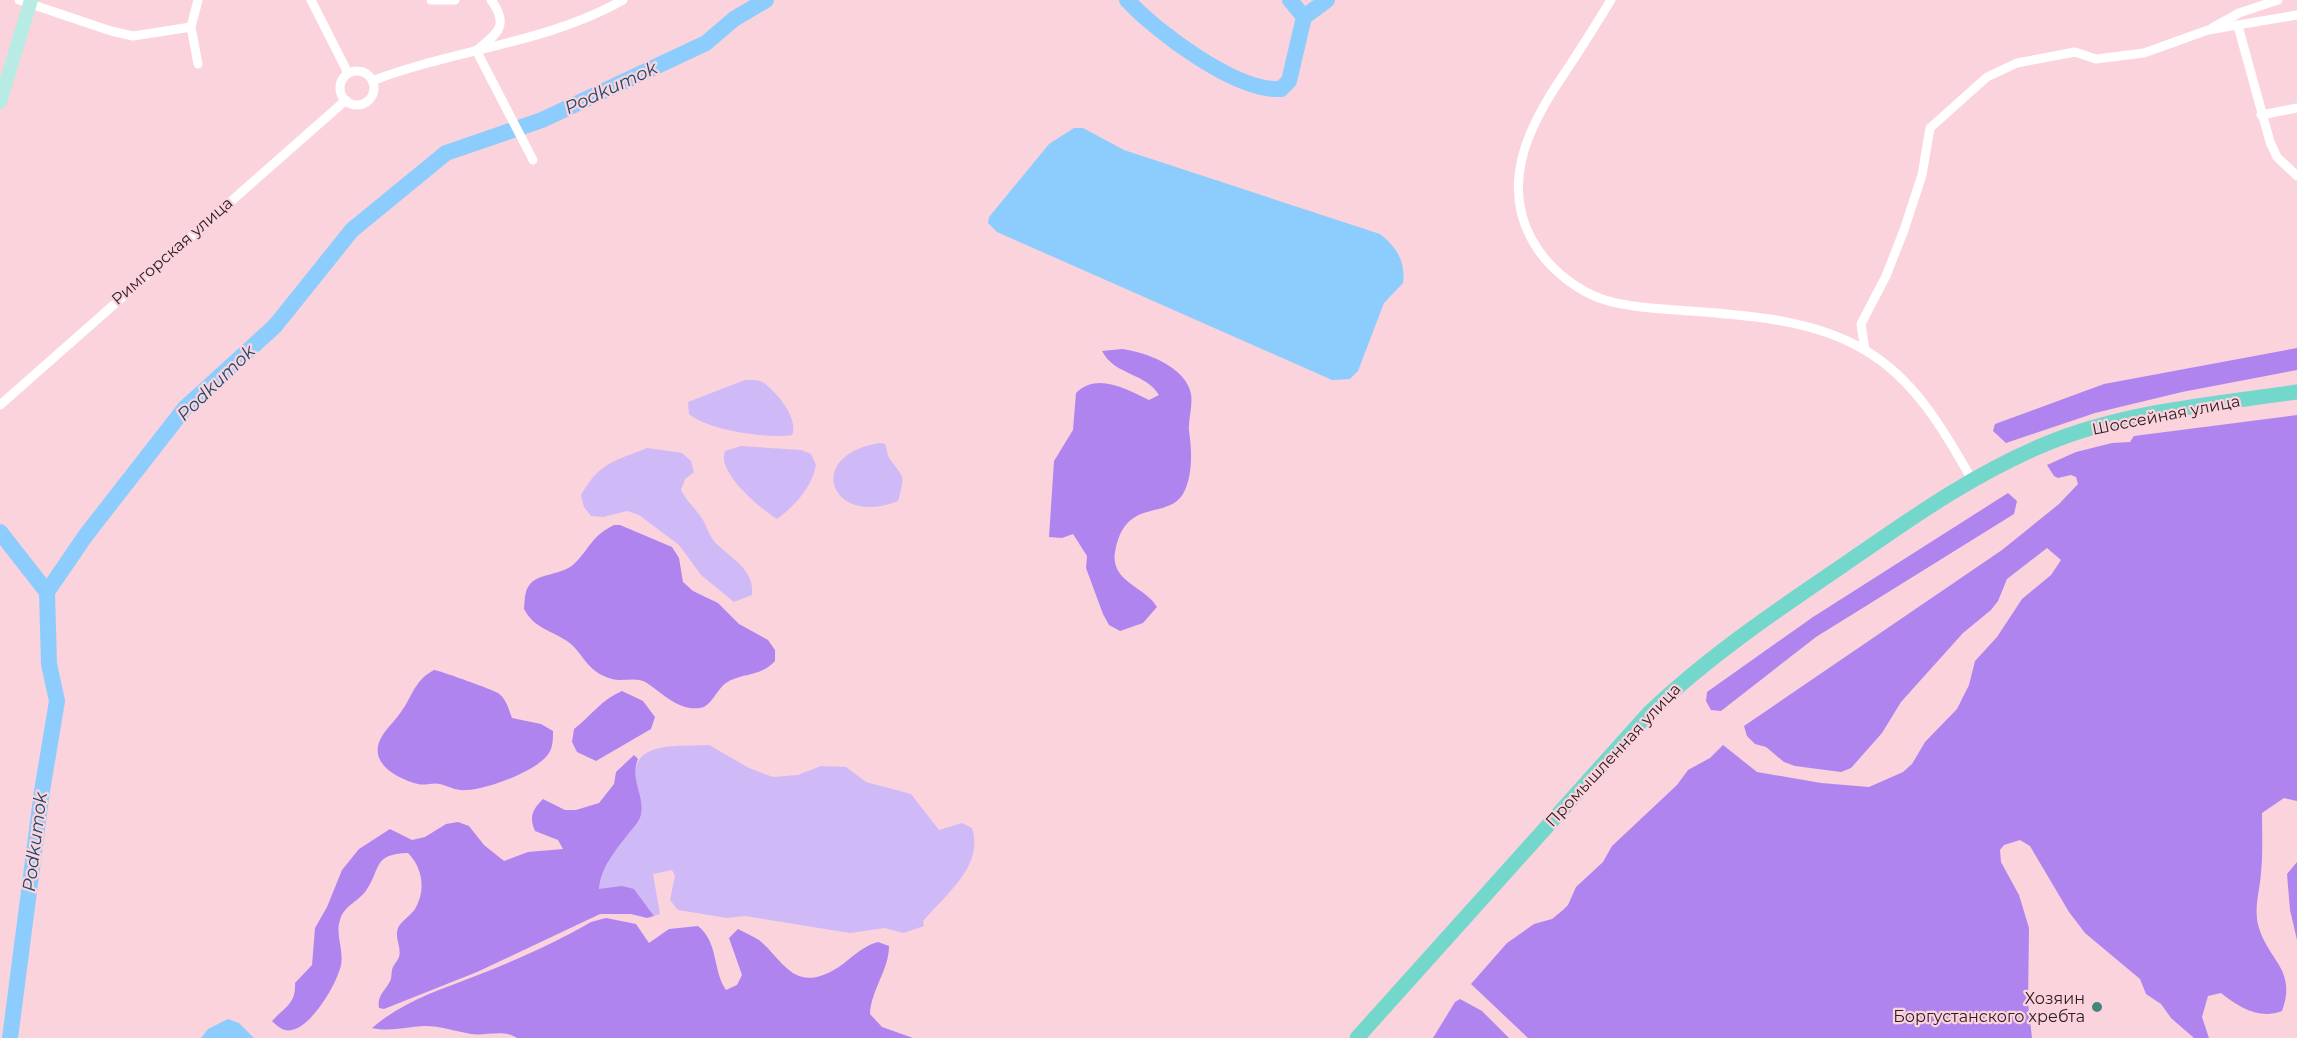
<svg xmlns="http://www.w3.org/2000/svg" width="2297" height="1038" viewBox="0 0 2297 1038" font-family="Montserrat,sans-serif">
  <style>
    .green { fill: #d0b9f7 }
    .forest { fill: #b084ef }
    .water { fill: #8dcdfe }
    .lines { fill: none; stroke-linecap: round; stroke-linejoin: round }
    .river { stroke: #8dcdfe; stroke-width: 16 }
    .street { stroke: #fff; stroke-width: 9 }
    .secondary { stroke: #b9ebe5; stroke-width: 14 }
    .primary { stroke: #73d7cb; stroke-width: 15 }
    .poi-dot { fill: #43877c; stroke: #fad3dc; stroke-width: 2 }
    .labels { text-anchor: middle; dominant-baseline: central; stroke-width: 4.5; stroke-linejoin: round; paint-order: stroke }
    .street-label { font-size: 16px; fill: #2c1b1f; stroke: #fad3dc }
    .poi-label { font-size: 16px; fill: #2c1b1f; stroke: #fad3dc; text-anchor: end }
    .water-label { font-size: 18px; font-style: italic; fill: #1b4b6b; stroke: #fad3dc }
  </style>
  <rect width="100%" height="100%" fill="#fad3dc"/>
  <path class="green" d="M 745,380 C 751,380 758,379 764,383 C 777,393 799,418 792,435 C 768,439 707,430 689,414 L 688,402 Z
    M 879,443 L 885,444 C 887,449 887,454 889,458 C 905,480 905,473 898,501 C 831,528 803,456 879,443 Z
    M 741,446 L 801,450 L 811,454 L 816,465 C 812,487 795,506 777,519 C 761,509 716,472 725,451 Z
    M 647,448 L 682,453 L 691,461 L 694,472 L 685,479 L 681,490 C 687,502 696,509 703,520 C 707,527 709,535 714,541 C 729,558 755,568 752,595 L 734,602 L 701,575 L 679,545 L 639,515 L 627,511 L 603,517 L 591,516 L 584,507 L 581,495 C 600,462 613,462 647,448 Z
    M 709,745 L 749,768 L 773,777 L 798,775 L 821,766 L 846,767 L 866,782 L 911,794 L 939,830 L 962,823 L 972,828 C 984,866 946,894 923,921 L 924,926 L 903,933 L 885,928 L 850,933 L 745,916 L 727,918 L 678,910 L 670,900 L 675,876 L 672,870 L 653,874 L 660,914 L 654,916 L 634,889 L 599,890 C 601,867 616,850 629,833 C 632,829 638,823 640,818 C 644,808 639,796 637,786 C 626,739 677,747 709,745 Z"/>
  <path class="forest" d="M 2297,348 L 2297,370 L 2182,392 L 2095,413 L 2006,443 L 1993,431 L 1995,424 L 2104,384 Z
    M 1122,349 C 1146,352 1186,367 1191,394 C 1193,407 1188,419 1189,431 C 1192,450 1193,476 1183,494 C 1166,521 1125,496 1115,552 C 1110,582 1146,587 1157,607 L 1143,623 L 1120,631 L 1109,625 L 1103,614 L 1086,568 L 1087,556 L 1073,534 L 1062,538 L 1049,537 L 1054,461 L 1073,430 L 1076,393 C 1097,372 1126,389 1149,400 L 1159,395 C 1145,372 1115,376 1102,351 Z
    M 2297,415 L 2297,801 L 2284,798 L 2262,813 C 2262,833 2263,853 2261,873 C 2260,890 2253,910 2259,928 C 2269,961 2297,970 2282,1011 C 2260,1020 2238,1007 2221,993 L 2208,996 L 2202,1017 L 2209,1038 L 2194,1038 L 2171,1018 L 2161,1004 L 2146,994 L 2140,979 L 2085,933 L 2069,912 L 2030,846 L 2020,840 L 2004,845 L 2000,850 L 2001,862 L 2019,895 L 2029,928 L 2028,1003 L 2032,1038 L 1528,1038 L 1471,984 L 1507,943 L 1534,924 L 1552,919 L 1563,910 L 1568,905 L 1576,887 L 1603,862 L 1612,846 L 1677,785 L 1688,770 L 1710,758 L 1723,745 L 1757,772 L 1821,783 L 1869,787 L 1903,772 L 1912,764 L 1925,742 L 1957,709 L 1969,685 L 1975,661 L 1997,637 L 2022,599 L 2051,575 L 2061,560 L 2047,548 L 2007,579 L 1998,601 L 1991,610 L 1963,633 L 1901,702 L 1882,733 L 1851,768 L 1841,772 L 1795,766 L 1784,762 L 1766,747 L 1755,744 L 1747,736 L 1744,726 L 2002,550 L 2059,504 L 2078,484 L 2076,477 L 2071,475 L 2058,478 L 2054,476 L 2047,465 L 2076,452 L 2112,443 L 2130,442 L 2134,436 Z
    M 2008,493 L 2017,501 L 2014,514 L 1816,637 L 1721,711 L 1711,710 L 1706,701 L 1707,692 L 1813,617 Z
    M 614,525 L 620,525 L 672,547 L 679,558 L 683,582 L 693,591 L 718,603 L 739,624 L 768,640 L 775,650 L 775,661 C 761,677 739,673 726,683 C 717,689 711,707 700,708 C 679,711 663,694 647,683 C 637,676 623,682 612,679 C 586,672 584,653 567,641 C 550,630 534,628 524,609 C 525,600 524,590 531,583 C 541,573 562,575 574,564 C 590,549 590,537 614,525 Z
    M 434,670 C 438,670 494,690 498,693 C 506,698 509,710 512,718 L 541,724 L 553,731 C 553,740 553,746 549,753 C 538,771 487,789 467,790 C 456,791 450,787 440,784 C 433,782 425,786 418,784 C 401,780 374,767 378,746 C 380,735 391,725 398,716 C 412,699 413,681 434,670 Z
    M 622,691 L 643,701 L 655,717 L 651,729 L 596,761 L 577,752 L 572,742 L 574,729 C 591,716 602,699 622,691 Z
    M 634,755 L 638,759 C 629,781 647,798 640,818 C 638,823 633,828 629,833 C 616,850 601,867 599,889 L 622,886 L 634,889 L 654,916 L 647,918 L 631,914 L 600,914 L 477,972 L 384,1009 L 379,1008 C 377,996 384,992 389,983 C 392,979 391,975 392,970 C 393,965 397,962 399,957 C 402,946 393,937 399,926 C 403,920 411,915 415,909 C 426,891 423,868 408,853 C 373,854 381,868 367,889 C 360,901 344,905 340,920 C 335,935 344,949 341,965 C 337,984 312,1026 292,1030 C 283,1032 277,1026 272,1021 C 285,1007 296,1004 295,983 L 312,965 L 315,928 L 327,907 L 342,870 L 359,849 L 390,829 L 412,840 L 425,837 L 446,824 L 458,822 L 469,826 L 484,845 L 504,861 L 528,852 L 563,849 L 558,840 L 535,831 C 529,817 532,810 543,799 L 565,810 L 576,810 L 599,803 L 614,784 L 616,772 Z
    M 2297,862 L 2297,940 L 2290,910 L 2287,874 Z
    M 606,918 L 636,924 L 649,943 L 669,929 L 698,926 C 719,943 712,969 726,990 L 737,985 L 742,975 L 729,938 L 738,929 C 745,933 753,936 759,940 C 783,960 793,992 832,971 C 849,962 859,947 878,942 L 889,946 C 889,970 871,990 870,1014 L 882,1027 L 913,1038 L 517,1038 C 504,1029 487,1036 471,1034 C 455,1031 441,1026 424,1026 C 406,1027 390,1032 372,1028 C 403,1001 440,990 478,975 C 516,960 555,943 591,922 Z
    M 1460,999 L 1482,1011 L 1509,1038 L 1433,1038 L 1455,1002 Z"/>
  <path class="water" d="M 1074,128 L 1083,128 L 1124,150 L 1380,234 C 1396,246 1406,262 1403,283 L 1384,303 L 1358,371 L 1350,379 L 1332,380 L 997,232 L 988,223 L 989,217 L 1049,144 Z
    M 228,1019 L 239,1023 L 254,1038 L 201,1038 L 208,1029 Z"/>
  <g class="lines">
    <path class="river" d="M 1127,0 C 1157,32 1236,92 1281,89 L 1289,81 L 1304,17 L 1327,0
      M 1290,0 L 1304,17
      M 0,532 L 47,592
      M 10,1038 L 42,791 L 57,701 L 49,664 L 47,592 L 86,535 L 185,408 L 275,326 L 352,230 L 446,153 L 542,120 L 706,43 L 734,19 L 766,0"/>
    <path class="street" d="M 19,0 L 111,31 L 133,36 L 191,27
      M 198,0 L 191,27 L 198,64
      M 311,0 L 348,73
      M 431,0 L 455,0
      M 1611,0 C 1595,26 1579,52 1562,77 C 1527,128 1498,189 1537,248 C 1552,271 1579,292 1605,300 C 1628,307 1653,308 1677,310 C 1738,315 1808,317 1863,349 C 1914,378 1944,430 1972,480
      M 2238,26 L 2270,142 L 2277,157 L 2297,176
      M 2212,28 L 2239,13 L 2278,0
      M 478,49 C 499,33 509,24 491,0
      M 476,50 L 533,160
      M340 88a17 17 0 1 1 34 0a17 17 0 1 1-34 0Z
      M 372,81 C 455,49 545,44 623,0
      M 2261,115 L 2297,108
      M 1865,350 L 1861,324 L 1886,276 L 1904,230 L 1922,175 L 1930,128 L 1987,77 L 2017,63 L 2075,52 L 2096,59 L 2144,53 L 2208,30 L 2297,15
      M 0,405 L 346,100"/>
    <path class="secondary" d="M 0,102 L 31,0"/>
    <path class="primary" d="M 1357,1038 L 1649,713 C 1709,656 1777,610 1845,564 C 1910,519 1974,473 2048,443 C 2126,411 2214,404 2297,392"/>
  </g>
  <circle class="poi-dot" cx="2097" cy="1007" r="6"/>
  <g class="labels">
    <g class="street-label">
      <text transform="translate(172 251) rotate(-41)">Римгорская улица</text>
      <text transform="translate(2166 415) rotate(-11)">Шоссейная улица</text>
      <text transform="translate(1613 755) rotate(-47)">Промышленная улица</text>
    </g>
    <g class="poi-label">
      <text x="2085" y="998">Хозяин<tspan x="2085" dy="18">Боргустанского хребта</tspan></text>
    </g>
    <g class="water-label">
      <text transform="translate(611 88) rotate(-25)">Podkumok</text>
      <text transform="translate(216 383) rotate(-44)">Podkumok</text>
      <text transform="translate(35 842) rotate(-83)">Podkumok</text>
    </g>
  </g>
</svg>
